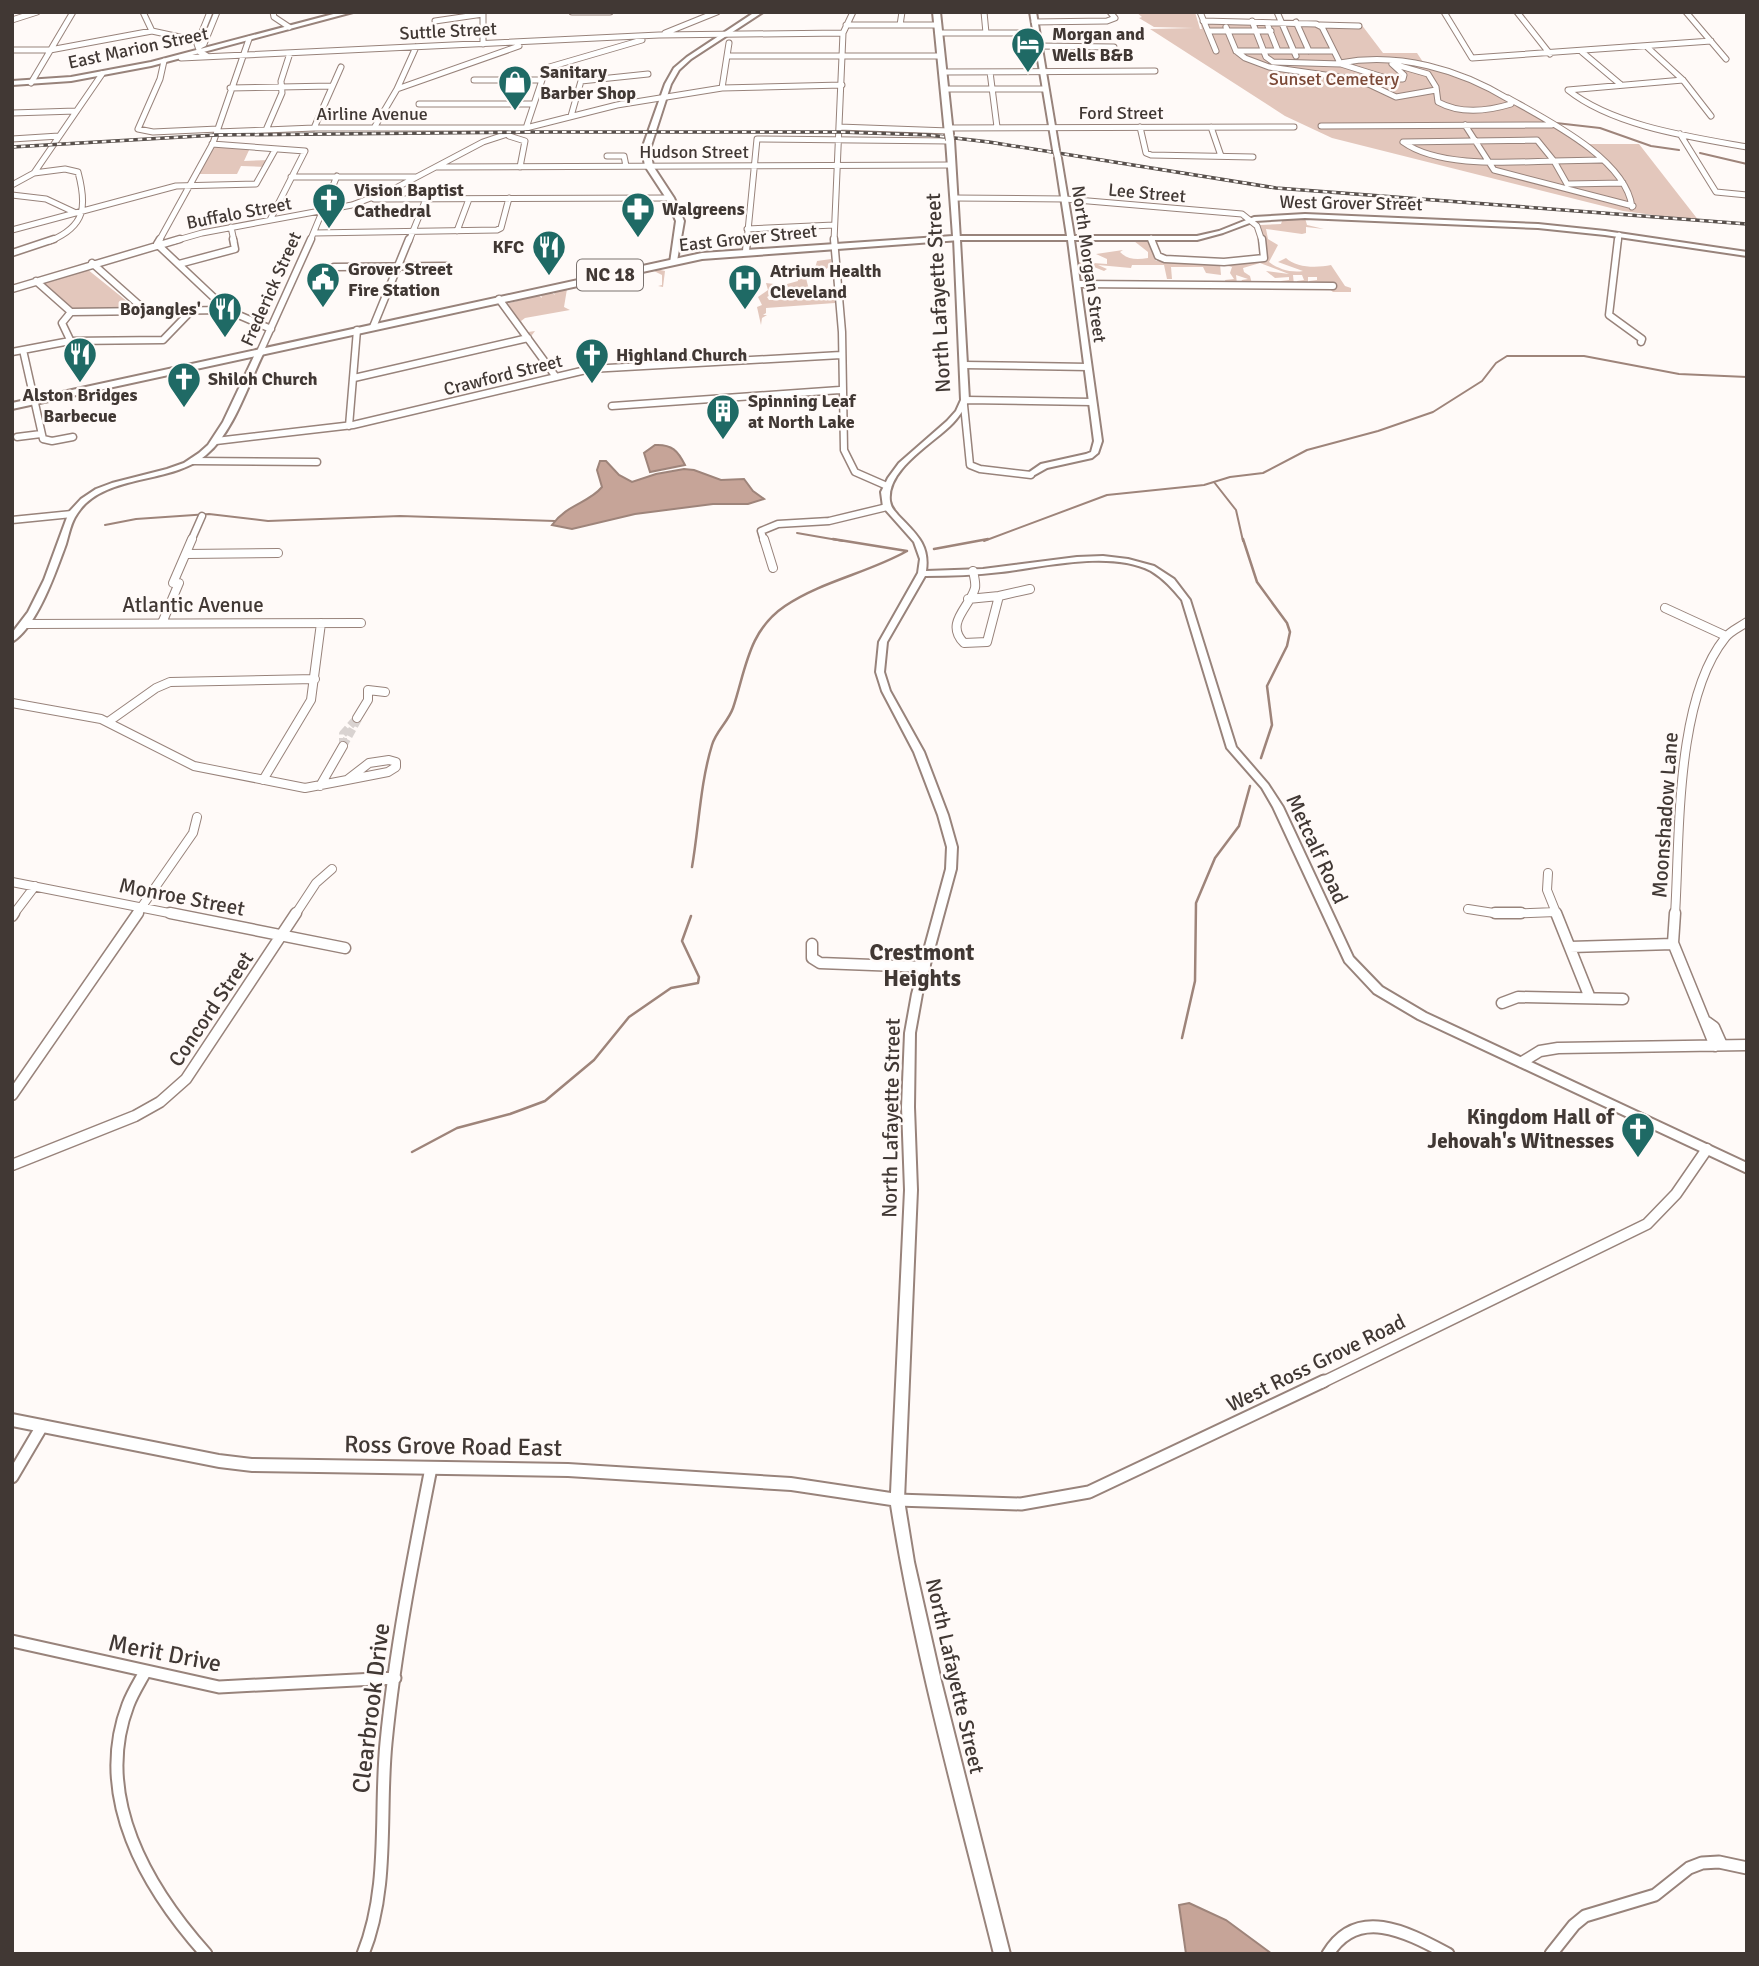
<svg xmlns="http://www.w3.org/2000/svg" width="1759" height="1966" viewBox="0 0 1759 1966" font-family="Signika,sans-serif">
  <style>
    .green { fill: #e3c7bc }
    .water { fill: #c6a498; stroke: #9e847a; stroke-width: 2 }
    .lines { fill: none; stroke-linecap: round; stroke-linejoin: round }
    .stream-far1 { stroke: #9e847a; stroke-width: 2 }
    .stream { stroke: #9e847a; stroke-width: 2.5 }
    .minor-tunnel { stroke: #d9d3d1; stroke-width: 8; stroke-dasharray: 8 3.5; stroke-linecap: butt }
    .minor-far4-casing { stroke: #98837b; stroke-width: 7 }
    .minor-far3-casing { stroke: #98837b; stroke-width: 9 }
    .minor-far2-casing { stroke: #98837b; stroke-width: 10 }
    .minor-far1-casing { stroke: #98837b; stroke-width: 13 }
    .minor-casing { stroke: #98837b; stroke-width: 15 }
    .tertiary-casing { stroke: #98837b; stroke-width: 4 }
    .secondary-casing { stroke: #98837b; stroke-width: 4 }
    .primary-casing { stroke: #98837b; stroke-width: 4 }
    .minor-far4 { stroke: #fff; stroke-width: 5 }
    .minor-far3 { stroke: #fff; stroke-width: 6 }
    .minor-far2 { stroke: #fff; stroke-width: 8 }
    .minor-far1 { stroke: #fff; stroke-width: 10 }
    .minor { stroke: #fff; stroke-width: 11 }
    .tertiary { fill: #fff; fill-rule: evenodd }
    .secondary { fill: #fff; fill-rule: evenodd }
    .primary { fill: #fff; fill-rule: evenodd }
    .rail-casing { stroke: #58504c; stroke-width: 3.5 }
    .rail { stroke: #fffaf8; stroke-width: 2; stroke-dasharray: 4.5; stroke-linecap: butt }
    .tertiary-bridge-casing { stroke: #98837b; stroke-width: 8; stroke-linecap: butt }
    .primary-bridge-casing { stroke: #98837b; stroke-width: 10; stroke-linecap: butt }
    .tertiary-bridge { stroke: #fff; stroke-width: 6 }
    .primary-bridge { stroke: #fff; stroke-width: 8 }
    .labels { text-anchor: middle; dominant-baseline: central; stroke-width: 5; stroke-linejoin: round; paint-order: stroke }
    .far-street-label { font-size: 18px; fill: #413834; stroke: #fffaf8 }
    .far-poi-label { font-size: 18px; font-weight: bold; fill: #413834; stroke: #fffaf8; text-anchor: start }
    .far-park-label { font-size: 18px; fill: #7b4937; stroke: #fffaf8 }
    .shield { fill: #fffaf8; stroke: #7a726f; stroke-width: 2 }
    .shield-label { font-size: 19px; font-weight: bold; fill: #413834 }
    .street-label { font-size: 21px; fill: #413834; stroke: #fffaf8 }
    .poi-label { font-size: 21px; font-weight: bold; fill: #413834; stroke: #fffaf8; text-anchor: end }
    .neighbourhood-label { font-size: 23px; font-weight: bold; fill: #413834; stroke: #fffaf8 }
    .near-street-label { font-size: 24px; fill: #413834; stroke: #fffaf8 }
  </style>
  <rect width="100%" height="100%" fill="#fffaf8"/>
  <path class="green" d="M 1136,12 L 1195,12 L 1200,29 L 1202,29 L 1200,21 L 1361,24 L 1383,53 L 1417,53 L 1425,65 L 1491,88 L 1581,144 L 1639,144 L 1699,221 L 1623,211 L 1332,138 L 1285,116 L 1150,29 L 1194,28 L 1154,27 L 1139,18 L 1142,17 Z
    M 212,144 L 250,148 L 244,161 L 270,160 L 266,167 L 241,166 L 237,174 L 196,174 Z
    M 1283,218 L 1305,218 L 1307,225 L 1324,229 L 1306,227 L 1306,233 L 1302,234 L 1266,229 L 1268,239 L 1278,245 L 1269,262 C 1278,269 1291,273 1303,271 L 1278,262 L 1286,258 C 1296,268 1317,268 1331,265 L 1345,286 L 1351,288 L 1351,292 L 1333,292 L 1328,288 L 1336,288 L 1336,285 L 1310,284 L 1309,281 L 1317,280 L 1317,277 L 1308,277 L 1308,284 L 1297,284 L 1297,281 L 1304,280 L 1302,275 L 1293,275 L 1294,285 L 1282,284 L 1281,281 L 1289,280 L 1289,277 L 1275,278 L 1266,271 L 1289,274 L 1260,263 L 1243,268 L 1244,272 L 1250,276 L 1252,284 L 1240,284 L 1242,280 L 1248,279 L 1236,275 L 1237,284 L 1226,283 L 1225,280 L 1234,279 L 1230,273 L 1232,267 L 1220,264 L 1221,275 L 1206,273 L 1203,267 L 1171,267 L 1172,279 L 1167,279 L 1164,265 L 1132,265 L 1131,268 L 1098,265 L 1107,269 L 1104,271 L 1094,267 L 1079,267 L 1079,262 L 1107,264 L 1107,259 L 1096,254 L 1123,250 L 1120,252 C 1128,260 1137,260 1148,258 L 1148,252 L 1134,241 L 1149,242 L 1156,261 L 1250,263 L 1264,260 L 1260,225 L 1281,224 Z
    M 831,259 L 831,265 L 820,274 L 805,274 L 809,290 L 814,290 L 814,295 L 800,296 L 789,292 L 787,284 L 798,281 L 797,273 L 814,272 L 817,261 Z
    M 87,269 L 139,311 L 73,312 L 41,283 Z
    M 656,269 L 665,271 L 663,287 L 658,286 L 662,285 L 662,275 L 654,271 L 616,279 L 617,282 L 612,283 L 611,288 L 615,289 L 594,289 L 599,288 L 599,285 L 567,289 L 564,307 L 570,310 L 525,318 L 521,321 L 528,332 L 535,331 L 532,335 L 527,334 L 506,304 L 538,295 L 542,298 L 541,295 L 551,292 L 555,295 L 553,291 Z
    M 766,283 L 774,284 L 776,292 L 767,297 L 769,300 L 831,297 L 835,298 L 835,303 L 766,308 L 766,313 L 763,315 L 767,315 L 762,318 L 761,325 L 757,307 L 762,305 L 758,297 L 768,290 Z"/>
  <path class="water" d="M 655,445 C 672,444 678,451 685,465 L 650,472 L 644,453 Z
    M 600,461 L 606,461 L 619,475 L 632,482 L 656,474 L 684,469 L 694,470 L 721,480 L 744,479 L 753,491 L 764,499 L 748,504 L 713,504 L 635,514 L 572,529 L 552,525 C 567,504 589,503 602,487 L 597,470 Z
    M 1189,1903 L 1226,1920 L 1272,1954 L 1186,1954 L 1179,1905 Z"/>
  <g class="lines">
    <path class="stream-far1" d="M 1556,123 L 1600,128 L 1651,146 L 1679,150
      M 1700,153 L 1747,164
      M 1214,482 L 1236,510 L 1243,541
      M 105,525 L 136,519 L 209,514 L 268,521 L 400,516 L 555,521
      M 797,533 L 843,541
      M 984,541 L 1107,495 L 1204,485 L 1230,477 L 1263,473 L 1307,450 L 1378,431 L 1433,412 L 1482,381 L 1496,363 L 1507,356 L 1584,356 L 1679,374 L 1747,377"/>
    <path class="stream" d="M 833,539 L 907,551
      M 1243,539 L 1257,582 L 1287,623 L 1290,632 L 1287,646 L 1267,686 L 1272,725 L 1261,758
      M 934,549 L 988,539
      M 692,867 C 699,827 700,784 712,745 C 716,731 728,722 733,708 C 746,669 748,631 785,606 C 822,581 868,573 907,551
      M 1182,1038 L 1195,981 L 1196,903 L 1215,858 L 1239,826 L 1250,786
      M 412,1152 L 457,1128 L 510,1114 L 545,1101 L 594,1060 L 629,1017 L 671,988 L 698,983 L 699,977 L 682,941 L 691,916"/>
    <path class="minor-tunnel" d="M 343,746 L 343,734 L 357,718
      M 343,746 L 358,719"/>
    <g class="minor-far4-casing">
      <path id="minor-far4" d="M 143,12 L 152,31
        M 273,12 L 274,17 L 289,27
        M 483,12 L 483,44
        M 572,12 L 610,12
        M 984,12 L 986,33
        M 1200,12 L 1216,51
        M 1277,12 L 1296,56
        M 1444,12 L 1472,58 L 1711,41
        M 1517,12 L 1550,54
        M 1686,12 L 1726,59
        M 12,20 L 37,12
        M 435,21 L 483,14
        M 1203,21 L 1316,24 L 1322,27 L 1340,63
        M 1252,21 L 1266,57 L 1273,62 L 1341,64 L 1389,79 L 1403,79 L 1404,75 L 1392,64
        M 1034,22 L 1107,21 L 1115,18 L 1110,12
        M 1296,22 L 1309,51
        M 846,25 L 937,25
        M 900,25 L 902,12
        M 1320,25 L 1359,26
        M 1268,26 L 1278,51
        M 1226,27 L 1236,51
        M 1208,31 L 1271,31
        M 665,33 L 717,12
        M 938,33 L 1036,33
        M 200,46 L 204,44 L 217,12
        M 1038,46 L 1114,47
        M 1646,46 L 1683,80 L 1711,116
        M 12,50 L 50,50 L 152,31 L 198,41
        M 1236,51 L 1245,58 L 1269,67 L 1360,80 L 1396,97 L 1436,90
        M 1236,51 L 1333,51
        M 1582,52 L 1620,84
        M 207,56 L 200,52 L 197,44 L 210,12
        M 727,56 L 941,56
        M 181,58 L 659,35 L 843,33
        M 164,61 L 160,79 L 138,129 L 153,132 L 218,129
        M 1340,63 C 1399,52 1459,69 1510,100 L 1511,104 C 1488,111 1460,114 1438,102 L 1436,87 L 1428,74 L 1393,64
        M 943,72 L 1155,71
        M 990,72 L 997,127
        M 474,80 L 540,80
        M 1683,80 L 1568,90 C 1613,126 1691,137 1747,147
        M 31,83 L 73,12
        M 230,88 L 332,86
        M 722,88 L 729,43
        M 397,89 L 416,47
        M 945,89 L 1045,89
        M 1508,98 C 1547,120 1626,159 1632,207
        M 419,104 L 533,104
        M 12,113 L 76,111
        M 571,116 L 581,81 L 648,74
        M 1465,125 L 1494,170 L 1633,206
        M 1321,126 L 1552,125
        M 839,127 L 949,131
        M 1140,127 L 1146,153 L 1151,155 L 1253,157
        M 1211,127 L 1221,156
        M 314,128 L 341,67
        M 374,128 L 397,89 L 519,46
        M 526,128 L 546,68 L 642,40
        M 948,128 L 1294,127
        M 266,130 L 282,93 L 281,81 L 290,53
        M 217,132 L 314,128 L 526,128 L 617,105 L 722,88 L 842,85
        M 1680,134 L 1716,192 L 1747,195
        M 509,136 L 525,141 L 520,167
        M 12,139 L 59,136
        M 1537,140 L 1554,161 C 1511,162 1439,168 1403,142 Z
        M 212,144 L 305,151 L 270,220
        M 607,156 L 624,156 L 626,166
        M 1554,161 L 1567,184
        M 1554,161 L 1602,160
        M 437,167 L 952,165
        M 34,173 L 65,169 L 78,172 C 87,206 86,226 50,241
        M 291,177 L 415,177
        M 1568,184 L 1623,183
        M 12,185 L 34,173 L 102,74
        M 12,195 L 46,199 L 76,213
        M 954,198 L 1065,199 L 1242,214 L 1257,226 L 1262,241
        M 374,199 L 670,198
        M 231,227 L 234,241
        M 747,229 L 834,225
        M 12,230 L 176,186 L 256,184 L 275,150
        M 457,231 L 469,199
        M 314,233 L 497,230 L 501,228 L 509,198
        M 1151,238 L 1152,241
        M 159,241 L 213,143 L 249,39
        M 174,241 L 202,233 L 352,205 L 392,190 L 483,142 L 522,129
        M 310,241 L 337,176
        M 409,241 L 426,199
        M 747,241 L 757,139 L 950,141
        M 834,241 L 843,33 L 853,12
        M 1618,241 L 1619,235"/>
    </g>
    <g class="minor-far3-casing">
      <path id="minor-far3" d="M 160,239 L 157,244 L 227,310 L 271,329
        M 834,239 L 842,332 L 844,450 L 855,472 L 887,486
        M 1151,239 L 1158,256 L 1165,259 L 1224,262 L 1264,258 L 1262,239
        M 1618,239 L 1609,315 L 1642,339 L 1641,342
        M 746,251 L 747,239
        M 12,253 L 54,239
        M 92,263 L 146,311
        M 179,264 L 235,249 L 233,239
        M 334,267 L 447,266
        M 36,281 L 71,312 L 62,323 L 82,365
        M 1078,284 L 1333,286
        M 12,289 L 180,239
        M 499,299 L 556,377
        M 71,312 L 227,310
        M 373,327 L 409,239
        M 23,350 L 43,439 L 52,441 L 73,437
        M 12,352 L 70,341 L 163,340 L 191,311
        M 260,352 L 311,239
        M 964,365 L 1088,367
        M 354,378 L 528,338
        M 965,400 L 1092,402
        M 964,405 L 970,465 L 980,469 L 1031,475
        M 612,406 L 840,390
        M 349,426 L 357,330
        M 17,437 L 41,434
        M 216,441 L 353,425 L 590,369 L 841,355
        M 193,461 L 317,462
        M 12,520 L 72,514
        M 191,541 L 202,516
        M 764,541 L 761,531 L 778,524 L 829,521 L 887,507"/>
    </g>
    <g class="minor-far2-casing">
      <path id="minor-far2" d="M 764,539 L 773,568
        M 186,554 L 278,553
        M 973,571 C 974,576 976,583 975,588 C 970,607 944,623 964,643 L 987,642 L 999,596 L 1030,589
        M 968,599 L 999,596
        M 1665,608 L 1726,636
        M 162,623 L 179,583 L 173,583 L 192,539
        M 25,624 L 361,623
        M 12,703 L 101,719 L 194,766 L 305,788 L 347,780
        M 357,718 L 368,700 L 368,690 L 385,692
        M 108,722 L 156,688 L 170,682 L 315,679
        M 389,760 L 396,762 L 396,767 L 388,772 L 347,780 L 369,763 Z
        M 263,780 L 311,700 L 321,623
        M 320,786 L 343,746
        M 1548,873 L 1547,890 L 1557,915
        M 12,882 L 179,915
        M 1468,909 L 1500,914 L 1556,912
        M 13,915 L 35,886
        M 136,915 L 193,833 L 197,817
        M 295,915 L 316,883 L 332,869
        M 1675,915 C 1680,836 1675,700 1725,638 C 1730,631 1740,627 1747,622"/>
    </g>
    <g class="minor-far1-casing">
      <path id="minor-far1" d="M 170,913 L 345,948
        M 1495,913 L 1521,913
        M 1556,913 L 1590,998
        M 1675,913 L 1673,943 L 1715,1046
        M 12,916 L 14,913
        M 812,944 L 812,958 L 820,963 L 925,967
        M 1570,947 L 1673,944
        M 1502,1003 L 1518,997 L 1623,999
        M 1707,1022 L 1714,1027 L 1722,1045
        M 1522,1062 L 1540,1051 L 1558,1048 L 1747,1045
        M 12,1095 L 138,913
        M 12,1165 L 135,1116 L 160,1102 L 186,1079 L 296,913
        M 1321,1383 L 1647,1224 L 1676,1194 L 1707,1149"/>
    </g>
    <g class="minor-casing">
      <path id="minor" d="M 12,1477 L 42,1426
        M 897,1500 L 1021,1504 L 1089,1492 L 1324,1381
        M 12,1641 L 219,1687 L 395,1678
        M 145,1672 C 139,1683 132,1694 128,1705 C 93,1797 147,1888 206,1954
        M 363,1954 C 390,1887 379,1813 386,1743 C 395,1650 413,1559 431,1468
        M 1328,1954 C 1358,1905 1408,1933 1448,1954
        M 1551,1954 L 1574,1925 L 1585,1916 L 1655,1895 L 1689,1868 L 1702,1863 L 1719,1862 L 1747,1868"/>
    </g>
    <g class="tertiary-casing">
      <path id="tertiary" d="M 1030,12 L 1036,12 L 1059,150 L 1056,152 L 1053,150 Z
        M 1058,156 L 1061,158 L 1074,236 L 1197,236 L 1219,231 L 1254,217 L 1305,214 L 1538,224 L 1605,231 L 1747,252 L 1747,256 L 1605,235 L 1538,228 L 1305,218 L 1255,221 L 1223,233 L 1197,240 L 1074,240 L 1102,441 L 1098,453 L 1092,458 L 1047,468 L 1031,477 L 1027,475 L 1028,473 L 1041,464 L 1086,454 L 1091,452 L 1094,441 L 1068,240 L 960,240 L 969,400 C 964,408 960,416 953,423 C 934,443 886,469 890,501 C 891,508 894,510 898,515 C 915,533 930,544 926,571 L 983,569 L 1077,557 L 1103,556 L 1128,559 L 1154,566 L 1174,579 L 1190,600 L 1236,747 L 1268,784 L 1283,807 L 1353,957 L 1382,987 L 1426,1013 L 1747,1163 L 1747,1173 L 1418,1019 L 1374,993 L 1345,962 L 1273,807 L 1262,788 L 1227,748 L 1182,600 C 1172,588 1164,579 1151,571 C 1111,550 1043,567 1001,572 C 975,575 950,576 925,576 L 887,642 L 884,672 L 890,691 L 924,752 L 948,815 L 957,847 L 956,869 L 922,994 L 915,1033 L 914,1107 L 917,1190 L 904,1500 L 914,1562 L 941,1681 L 1010,1954 L 994,1954 C 957,1805 915,1657 891,1505 L 791,1490 L 568,1476 L 252,1471 L 219,1467 L 12,1426 L 12,1414 L 219,1455 L 252,1459 L 568,1464 L 791,1478 L 891,1493 L 905,1190 L 902,1107 L 905,1033 L 912,994 L 946,869 L 947,847 L 938,815 L 914,752 L 882,691 L 876,672 L 879,642 L 918,573 L 920,559 L 914,542 L 883,507 L 881,492 L 888,478 L 899,463 L 947,421 L 956,411 L 961,400 L 954,238 L 957,236 L 1067,236 L 1055,158 Z
        M 257,350 L 264,352 C 248,384 234,432 206,455 C 171,485 103,473 77,514 C 71,522 69,534 66,544 C 56,571 37,627 12,642 L 12,633 L 28,612 L 44,580 L 69,512 L 81,499 L 96,489 L 112,483 L 167,469 L 184,463 L 199,453 L 208,445 L 223,422 Z"/>
    </g>
    <g class="secondary-casing">
      <path id="secondary" d="M 755,12 L 763,12 L 691,59 L 679,70 L 671,84 L 650,149 L 653,166 L 674,198 L 684,221 L 677,261 L 670,263 L 676,221 L 666,198 L 645,166 L 642,149 L 665,84 L 674,68 L 687,57 Z"/>
    </g>
    <g class="primary-casing">
      <path id="primary" d="M 341,12 L 353,12 L 151,66 L 71,81 L 12,85 L 12,81 L 71,77 L 151,62 Z
        M 933,12 L 940,12 L 953,134 L 949,136 L 945,134 Z
        M 950,138 L 954,140 L 960,240 L 702,259 L 12,409 L 12,403 L 702,253 L 953,236 L 946,140 Z"/>
    </g>
    <use href="#minor-far4" class="minor-far4"/>
    <use href="#minor-far3" class="minor-far3"/>
    <use href="#minor-far2" class="minor-far2"/>
    <use href="#minor-far1" class="minor-far1"/>
    <use href="#minor" class="minor"/>
    <use href="#tertiary" class="tertiary"/>
    <use href="#secondary" class="secondary"/>
    <use href="#primary" class="primary"/>
    <g class="rail-casing">
      <path id="rail" d="M 526,132 L 839,132 L 929,135 L 989,142 L 1276,188 L 1747,224
        M 12,147 L 216,135 L 533,132"/>
    </g>
    <use href="#rail" class="rail"/>
    <g class="tertiary-bridge-casing">
      <path id="tertiary-bridge" d="M 1056,150 L 1058,158"/>
    </g>
    <g class="primary-bridge-casing">
      <path id="primary-bridge" d="M 949,134 L 950,140"/>
    </g>
    <use href="#tertiary-bridge" class="tertiary-bridge"/>
    <use href="#primary-bridge" class="primary-bridge"/>
  </g>
  <defs>
    <g id="hotel-pin" transform="scale(1.75)"><path d="M0 17L-7.5 6A9.5 9.5 0 1 1 7.5 6Z" fill="#1f6a65" stroke="#fffaf8"/><path d="M-6-4.5h1.5V1H6V5H4.5V3h-9V5H-6ZM-4 0a1.8 1.8 0 1 1 3.6 0ZM.5 0V-2.5h3Q6-2.5 6 0Z" fill="#fff"/></g>
    <g id="shop-pin" transform="scale(1.75)"><path d="M0 17L-7.5 6A9.5 9.5 0 1 1 7.5 6Z" fill="#1f6a65" stroke="#fffaf8"/><path d="M-5-2.5h2.3a2.7 3.5 0 0 1 5.4 0H5L5.5 6h-11ZM-1.5-2.5h3a1.5 2.3 0 0 0-3 0Z" fill="#fff"/></g>
    <g id="church-pin" transform="scale(1.75)"><path d="M0 17L-7.5 6A9.5 9.5 0 1 1 7.5 6Z" fill="#1f6a65" stroke="#fffaf8"/><path d="M-1.2-6h2.4v3.5h3.3v2.4h-3.3V6h-2.4V-.1h-3.3v-2.4h3.3Z" fill="#fff"/></g>
    <g id="pharmacy-pin" transform="scale(1.75)"><path d="M0 17L-7.5 6A9.5 9.5 0 1 1 7.5 6Z" fill="#1f6a65" stroke="#fffaf8"/><path d="M-2-6h4v4h4v4h-4v4h-4v-4h-4v-4h4Z" fill="#fff"/></g>
    <g id="restaurant-pin" transform="scale(1.75)"><path d="M0 17L-7.5 6A9.5 9.5 0 1 1 7.5 6Z" fill="#1f6a65" stroke="#fffaf8"/><path d="M-5-6h1v4h1v-4h1v4h1v-4h1v5L-1.5 .5V6h-2V.5L-5-1ZM5-6V6H3V1.5H1.5Q1.5-4 5-6Z" fill="#fff"/></g>
    <g id="civic-pin" transform="scale(1.75)"><path d="M0 17L-7.5 6A9.5 9.5 0 1 1 7.5 6Z" fill="#1f6a65" stroke="#fffaf8"/><path d="M-.6-6.5H3V-4.5H.6V-3L4-1V1h2V6H-6V1h2V-1L-.6-3ZM-1.2 2.5V6h2.4V2.5Z" fill="#fff"/></g>
    <g id="hospital-pin" transform="scale(1.75)"><path d="M0 17L-7.5 6A9.5 9.5 0 1 1 7.5 6Z" fill="#1f6a65" stroke="#fffaf8"/><path d="M-5-5h3v3.5h4V-5h3V5h-3V1.5h-4V5h-3Z" fill="#fff"/></g>
    <g id="building-pin" transform="scale(1.75)"><path d="M0 17L-7.5 6A9.5 9.5 0 1 1 7.5 6Z" fill="#1f6a65" stroke="#fffaf8"/><path d="M-4-6H4V6H1V3H-1V6H-4ZM-2.5-4.3h1.7v1.8h-1.7ZM.8-4.3h1.7v1.8H.8ZM-2.5-1h1.7V.8h-1.7ZM.8-1h1.7V.8H.8Z" fill="#fff"/></g>
  </defs>
  <g fill-rule="evenodd">
    <use href="#hotel-pin" x="1028" y="44"/>
    <use href="#shop-pin" x="515" y="82"/>
    <use href="#church-pin" x="329" y="200"/>
    <use href="#pharmacy-pin" x="638" y="209"/>
    <use href="#restaurant-pin" x="549" y="247"/>
    <use href="#civic-pin" x="323" y="279"/>
    <use href="#hospital-pin" x="745" y="281"/>
    <use href="#restaurant-pin" x="225" y="309"/>
    <use href="#restaurant-pin" x="80" y="354"/>
    <use href="#church-pin" x="592" y="355"/>
    <use href="#church-pin" x="184" y="379"/>
    <use href="#building-pin" x="723" y="411"/>
    <use href="#church-pin" x="1638" y="1129"/>
  </g>
  <g class="labels">
    <g class="far-street-label">
      <text transform="translate(448 31) rotate(-3)">Suttle Street</text>
      <text transform="translate(138 48) rotate(-12)">East Marion Street</text>
      <text x="1121" y="113">Ford Street</text>
      <text x="372" y="114">Airline Avenue</text>
      <text x="694" y="152">Hudson Street</text>
      <text transform="translate(1147 193) rotate(5)">Lee Street</text>
      <text transform="translate(1351 203) rotate(1)">West Grover Street</text>
      <text transform="translate(239 213) rotate(-11)">Buffalo Street</text>
      <text transform="translate(748 238) rotate(-6)">East Grover Street</text>
      <text transform="translate(1089 264) rotate(82)">North Morgan Street</text>
      <text transform="translate(271 289) rotate(-66)">Frederick Street</text>
      <text transform="translate(503 375) rotate(-14)">Crawford Street</text>
    </g>
    <g class="far-poi-label">
      <text x="1052" y="34">Morgan and<tspan x="1052" dy="21">Wells B&amp;B</tspan></text>
      <text x="540" y="72">Sanitary<tspan x="540" dy="21">Barber Shop</tspan></text>
      <text x="354" y="190">Vision Baptist<tspan x="354" dy="21">Cathedral</tspan></text>
      <text x="662" y="209">Walgreens</text>
      <text x="524" y="247" text-anchor="end">KFC</text>
      <text x="348" y="269">Grover Street<tspan x="348" dy="21">Fire Station</tspan></text>
      <text x="770" y="271">Atrium Health<tspan x="770" dy="21">Cleveland</tspan></text>
      <text x="201" y="309" text-anchor="end">Bojangles'</text>
      <text x="616" y="355">Highland Church</text>
      <text x="208" y="379">Shiloh Church</text>
      <text x="80" y="395" text-anchor="middle">Alston Bridges<tspan x="80" dy="21">Barbecue</tspan></text>
      <text x="748" y="401">Spinning Leaf<tspan x="748" dy="21">at North Lake</tspan></text>
    </g>
    <g class="far-park-label">
      <text x="1334" y="79">Sunset Cemetery</text>
    </g>
    <rect class="shield" x="577" y="259.5" width="66" height="31" rx="5"/>
    <g class="shield-label">
      <text x="610" y="275">NC 18</text>
    </g>
    <g class="street-label">
      <text transform="translate(938 293) rotate(-93)">North Lafayette Street</text>
      <text x="193" y="605">Atlantic Avenue</text>
      <text transform="translate(1665 815) rotate(-86)">Moonshadow Lane</text>
      <text transform="translate(1317 849) rotate(65)">Metcalf Road</text>
      <text transform="translate(182 897) rotate(11)">Monroe Street</text>
      <text transform="translate(211 1009) rotate(-56)">Concord Street</text>
      <text transform="translate(891 1118) rotate(-89)">North Lafayette Street</text>
      <text transform="translate(1316 1363) rotate(-26)">West Ross Grove Road</text>
      <text transform="translate(955 1676) rotate(77)">North Lafayette Street</text>
    </g>
    <g class="poi-label">
      <text x="1614" y="1117">Kingdom Hall of<tspan x="1614" dy="24">Jehovah's Witnesses</tspan></text>
    </g>
    <g class="neighbourhood-label">
      <text x="922" y="952">Crestmont<tspan x="922" dy="26">Heights</tspan></text>
    </g>
    <g class="near-street-label">
      <text transform="translate(453 1446) rotate(1)">Ross Grove Road East</text>
      <text transform="translate(165 1653) rotate(11)">Merit Drive</text>
      <text transform="translate(371 1708) rotate(-83)">Clearbrook Drive</text>
    </g>
  </g>
  <rect width="1759" height="1966" fill="none" stroke="#413834" stroke-width="28"/>
</svg>
